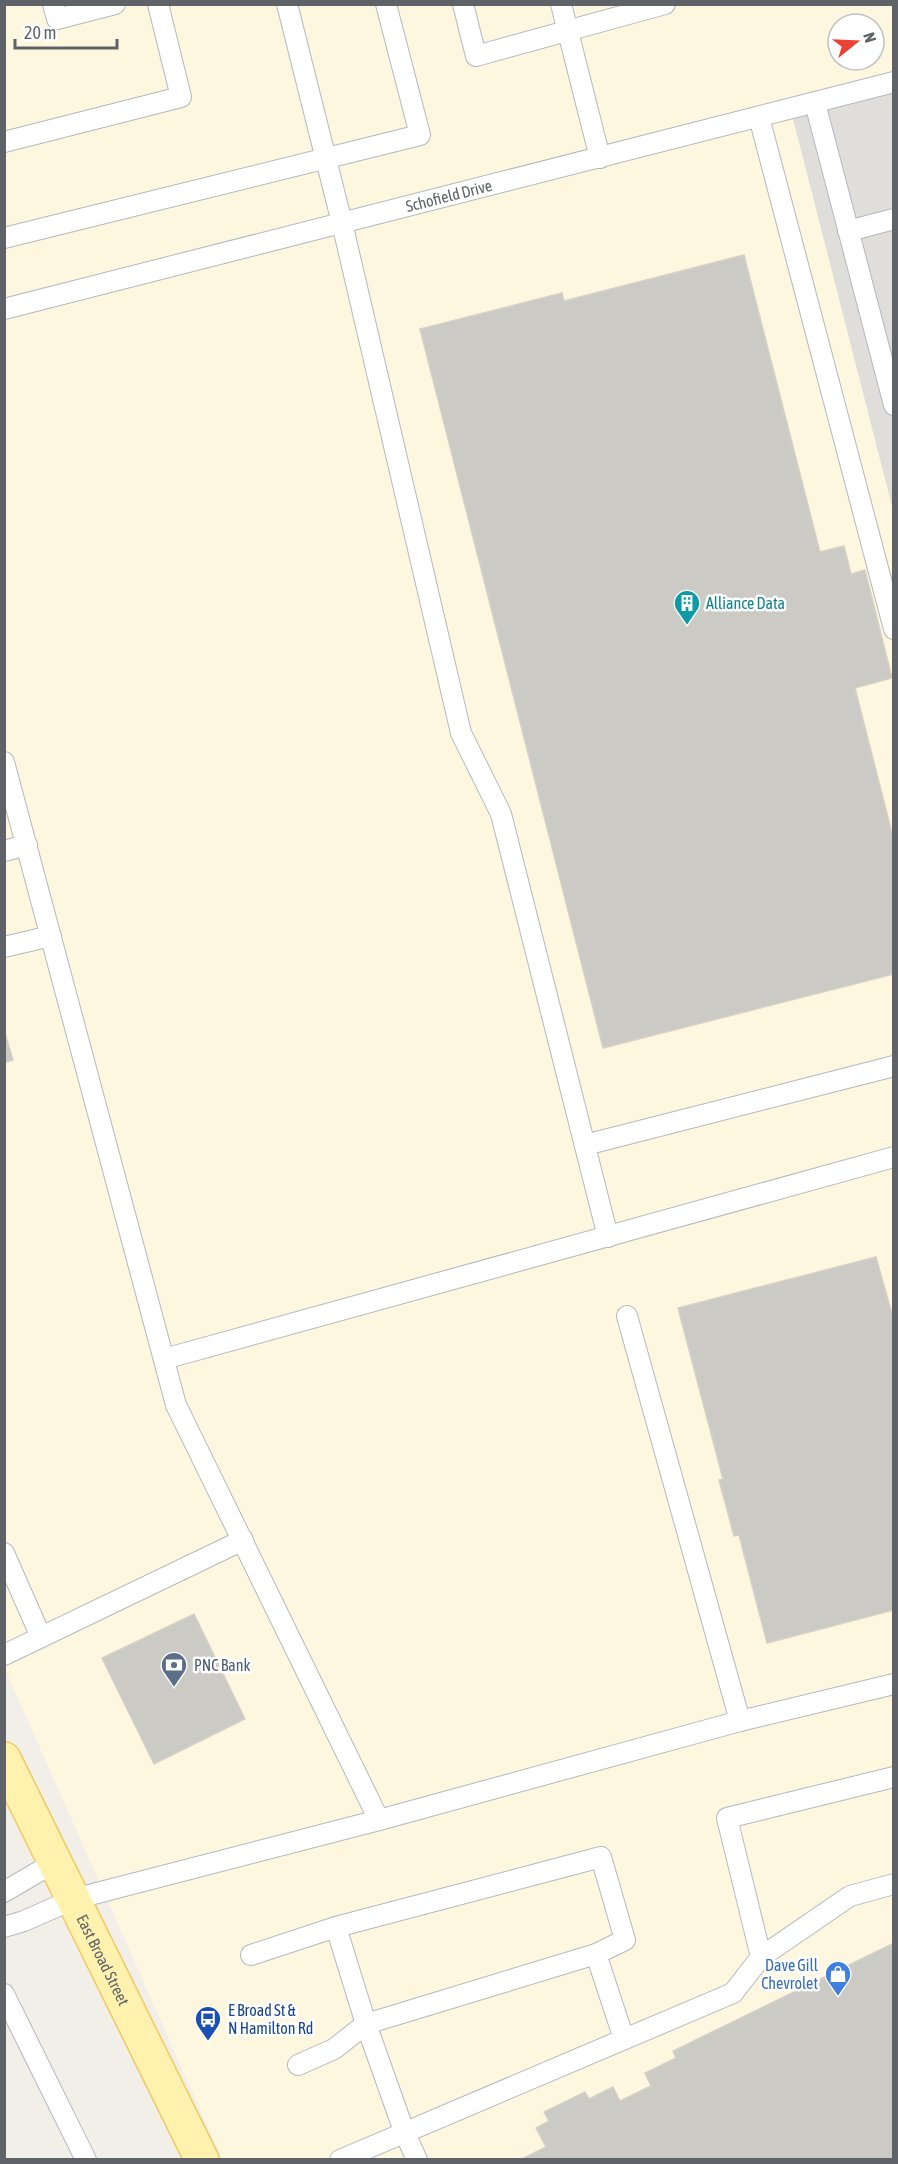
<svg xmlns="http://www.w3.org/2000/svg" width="898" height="2164" viewBox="0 0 898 2164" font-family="'Asap Condensed',sans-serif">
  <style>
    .commercial { fill: #fef7e0; fill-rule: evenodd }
    .industrial { fill: #e0deda }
    .building { fill: #cccac5; stroke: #d6d1c6; stroke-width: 1.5 }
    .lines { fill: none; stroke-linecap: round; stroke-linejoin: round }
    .lane-casing { stroke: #b5b8bc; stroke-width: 22 }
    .primary-casing { stroke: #f2c960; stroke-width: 36 }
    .lane { stroke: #fff; stroke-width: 20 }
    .primary { stroke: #fff2af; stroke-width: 33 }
    .labels { text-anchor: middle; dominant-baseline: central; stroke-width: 5; stroke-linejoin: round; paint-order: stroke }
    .street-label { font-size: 16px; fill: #5f6368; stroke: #fff }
    .culture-label { font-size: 16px; fill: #0d838f; stroke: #fff; text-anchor: start }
    .service-label { font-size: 16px; fill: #4e5e75; stroke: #fff; text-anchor: start }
    .shop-label { font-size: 16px; fill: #366cbe; stroke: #fff; text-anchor: end }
    .transit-label { font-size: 16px; fill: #164399; stroke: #fff; text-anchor: start }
  </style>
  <rect width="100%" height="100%" fill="#f1efe8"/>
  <path class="commercial" d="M 4,5 L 893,5 L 893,81 L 790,107 L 893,510 L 893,2159 L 222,2159 L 5,1669 ZM 838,24 L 874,24 L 874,60 L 838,60 Z"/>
  <path class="industrial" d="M 893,81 L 893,510 L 790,107 Z"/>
  <path class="building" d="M 744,255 L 820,552 L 844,546 L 851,574 L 865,570 L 892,678 L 855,688 L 894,841 L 894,974 L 603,1048 L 420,329 L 562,293 L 564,301 Z
    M 4,1030 L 13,1060 L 4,1063 Z
    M 876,1257 L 894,1321 L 894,1610 L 767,1643 L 739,1535 L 734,1536 L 719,1480 L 723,1479 L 678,1308 Z
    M 194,1614 L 245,1719 L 154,1764 L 102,1658 Z
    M 894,1943 L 894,2160 L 520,2160 L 546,2147 L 536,2128 L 549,2121 L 544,2112 L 585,2092 L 589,2099 L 613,2087 L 620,2101 L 651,2086 L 645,2073 L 676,2058 L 673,2051 Z"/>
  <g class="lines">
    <g class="lane-casing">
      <g id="lane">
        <path d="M 53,4 L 57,19 L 115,4"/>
        <path d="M 287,4 L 342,223 L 461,733 L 501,814 L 608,1237"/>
        <path d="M 463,4 L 476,56 L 665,4"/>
        <path d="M 561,4 L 600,158"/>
        <path d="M 815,103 L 894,405"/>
        <path d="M 759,117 L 894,629"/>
        <path d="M 4,142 L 181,97 L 158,4"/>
        <path d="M 848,231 L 894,219"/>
        <path d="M 4,238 L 420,135 L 386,4"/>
        <path id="s1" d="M 4,309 L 894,82"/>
        <path d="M 4,762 L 176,1405 L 379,1820"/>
        <path d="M 4,851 L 27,845"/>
        <path d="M 4,947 L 51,936"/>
        <path d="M 585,1145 L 894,1066"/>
        <path d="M 627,1316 L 740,1721"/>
        <path d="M 164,1359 L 894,1157"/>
        <path d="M 4,1553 L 41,1637"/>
        <path d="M 4,1655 L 243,1540"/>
        <path d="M 4,1892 L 55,1862"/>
        <path d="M 4,1927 L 24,1921 L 74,1899 L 379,1820 L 740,1721 L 894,1684"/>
        <path d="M 596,1954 L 366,2024 L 336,1927 L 601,1857 L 625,1940 L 596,1954 L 624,2039"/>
        <path d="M 251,1955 L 336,1927"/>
        <path d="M 761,1957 L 727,1818 L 894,1777"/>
        <path d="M 4,1994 L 86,2160"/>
        <path d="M 298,2065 L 334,2049 L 366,2024 L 404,2131 L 417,2160"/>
        <path d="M 340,2160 L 733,1993 L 761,1957 L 850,1896 L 894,1884"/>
      </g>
    </g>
    <g class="primary-casing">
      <g id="primary">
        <path id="s2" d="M 4,1759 L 202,2160"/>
      </g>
    </g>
    <use href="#lane" class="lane"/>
    <use href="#primary" class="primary"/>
  </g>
  <defs>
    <g id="building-pin" transform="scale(1.35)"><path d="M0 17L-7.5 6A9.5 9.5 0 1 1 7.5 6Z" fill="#0f9aa8" stroke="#fff"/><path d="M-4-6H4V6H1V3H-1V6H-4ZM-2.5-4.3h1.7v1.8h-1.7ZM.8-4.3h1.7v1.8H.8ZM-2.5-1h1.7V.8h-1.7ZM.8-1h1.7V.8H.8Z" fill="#fff"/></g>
    <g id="bank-pin" transform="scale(1.35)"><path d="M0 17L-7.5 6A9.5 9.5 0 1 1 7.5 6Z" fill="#5c6f8a" stroke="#fff"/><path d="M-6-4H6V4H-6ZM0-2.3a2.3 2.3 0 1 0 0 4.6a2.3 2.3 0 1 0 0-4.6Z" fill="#fff"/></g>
    <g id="shop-pin" transform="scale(1.35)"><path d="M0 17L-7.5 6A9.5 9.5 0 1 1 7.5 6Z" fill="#3f7fe0" stroke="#fff"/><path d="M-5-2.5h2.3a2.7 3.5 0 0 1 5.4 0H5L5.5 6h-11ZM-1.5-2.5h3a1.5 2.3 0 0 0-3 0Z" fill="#fff"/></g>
    <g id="bus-pin" transform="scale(1.35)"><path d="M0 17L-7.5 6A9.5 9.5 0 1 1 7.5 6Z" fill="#1a4fb4" stroke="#fff"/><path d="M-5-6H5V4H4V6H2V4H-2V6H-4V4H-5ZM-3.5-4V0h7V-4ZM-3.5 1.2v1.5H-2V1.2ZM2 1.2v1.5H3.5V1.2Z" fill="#fff"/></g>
  </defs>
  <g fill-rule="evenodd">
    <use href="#building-pin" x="687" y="603"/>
    <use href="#bank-pin" x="174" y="1665"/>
    <use href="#shop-pin" x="838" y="1974"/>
    <use href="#bus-pin" x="208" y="2019"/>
  </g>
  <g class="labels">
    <g class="street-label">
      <text stroke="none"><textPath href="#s1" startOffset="459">Schofield Drive</textPath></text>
      <text stroke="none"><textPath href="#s2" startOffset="224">East Broad Street</textPath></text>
    </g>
    <g class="culture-label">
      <text x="706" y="603">Alliance Data</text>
    </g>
    <g class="service-label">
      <text x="194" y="1665">PNC Bank</text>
    </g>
    <g class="shop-label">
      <text x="818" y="1965">Dave Gill<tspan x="818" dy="18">Chevrolet</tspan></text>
    </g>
    <g class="transit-label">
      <text x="228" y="2010">E Broad St &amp;<tspan x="228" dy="18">N Hamilton Rd</tspan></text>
    </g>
  </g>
  <rect width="898" height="2164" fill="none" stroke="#5f6368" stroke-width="12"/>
  <g transform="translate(856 42) rotate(72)"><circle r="28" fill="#ffffff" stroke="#bfc1c3" stroke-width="1.5"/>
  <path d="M0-4.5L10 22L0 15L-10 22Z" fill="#ea4335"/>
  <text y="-9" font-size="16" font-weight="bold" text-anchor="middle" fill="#5f6368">N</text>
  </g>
  <path d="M15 39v9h102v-9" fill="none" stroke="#5f6368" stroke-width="3"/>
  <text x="24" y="39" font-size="18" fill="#5f6368" stroke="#ffffff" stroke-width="4.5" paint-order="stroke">20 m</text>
</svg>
